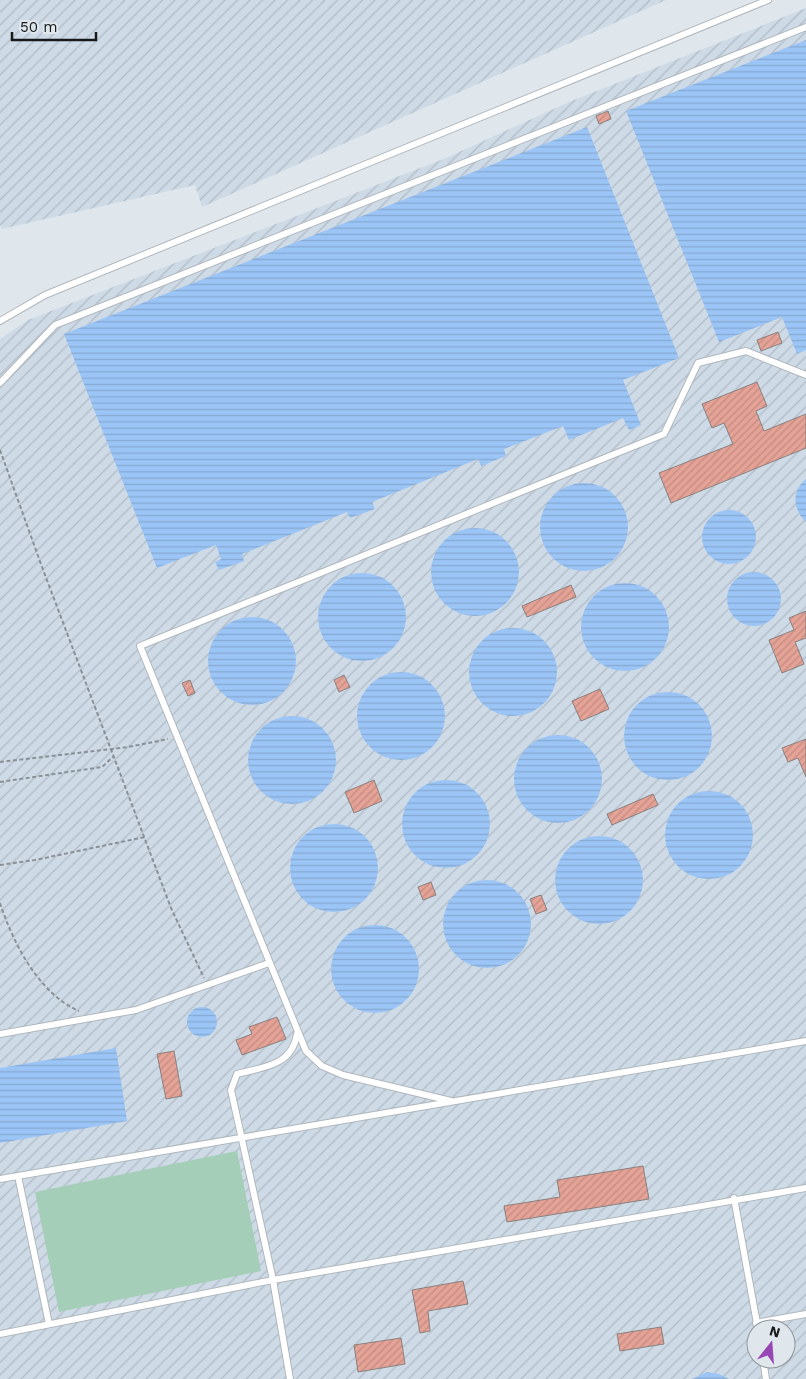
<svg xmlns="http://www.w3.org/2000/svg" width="806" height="1379" viewBox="0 0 806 1379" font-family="'Work Sans',sans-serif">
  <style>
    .industrial { fill: url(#industrial-furrows); fill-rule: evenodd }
    .green { fill: #a5ceb8 }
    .water { fill: url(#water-rules) }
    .building { fill: url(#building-hatch); stroke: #89807e }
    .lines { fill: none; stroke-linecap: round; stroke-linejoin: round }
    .lane-casing { stroke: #b0b7bd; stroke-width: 8 }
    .path { stroke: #8b9095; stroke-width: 2; stroke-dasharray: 4 2.5; stroke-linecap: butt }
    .lane { stroke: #fff; stroke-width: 6 }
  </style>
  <defs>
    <pattern id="industrial-furrows" width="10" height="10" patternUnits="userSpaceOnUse" patternTransform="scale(1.25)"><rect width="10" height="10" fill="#cedbe7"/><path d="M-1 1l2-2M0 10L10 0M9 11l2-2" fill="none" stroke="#b0bbc6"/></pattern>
    <pattern id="water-rules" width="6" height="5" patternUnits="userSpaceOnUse" patternTransform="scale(1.25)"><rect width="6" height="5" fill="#9bc5f6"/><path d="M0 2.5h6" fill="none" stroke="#85a9d2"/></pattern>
    <pattern id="building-hatch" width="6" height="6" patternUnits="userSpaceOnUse" patternTransform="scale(1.25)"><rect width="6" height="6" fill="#e5a296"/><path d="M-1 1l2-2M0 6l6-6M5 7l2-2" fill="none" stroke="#c48b81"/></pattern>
  </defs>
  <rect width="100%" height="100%" fill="#dfe7ed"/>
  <path class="industrial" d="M 0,0 L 666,0 L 202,207 L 195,185 L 2,229 L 0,225 Z
    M 806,8 L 806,1379 L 0,1379 L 0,339 L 28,320 L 446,158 L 569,102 ZM 756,1329 L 786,1329 L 786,1359 L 756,1359 Z"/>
  <path class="green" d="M 237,1151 L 261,1271 L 59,1312 L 35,1192 Z"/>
  <path class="water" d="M 806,40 L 806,350 L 797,354 L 782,317 L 719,342 L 626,111 Z
    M 587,127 L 679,358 L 623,380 L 641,425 L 629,430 L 623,418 L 569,440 L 563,426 L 504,449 L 506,456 L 481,466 L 478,459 L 372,502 L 375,509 L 350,518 L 347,512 L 242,554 L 244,561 L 219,570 L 215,562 L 221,559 L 216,545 L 157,568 L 64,334 Z
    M 806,479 L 806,522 C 793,510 791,491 806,479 Z
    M540 527a44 44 0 1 1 88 0a44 44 0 1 1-88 0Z
    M702 537a27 27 0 1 1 54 0a27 27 0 1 1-54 0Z
    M431 572a44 44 0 1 1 88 0a44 44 0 1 1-88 0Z
    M727 599a27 27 0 1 1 54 0a27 27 0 1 1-54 0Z
    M318 617a44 44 0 1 1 88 0a44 44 0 1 1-88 0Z
    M581 627a44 44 0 1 1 88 0a44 44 0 1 1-88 0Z
    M208 661a44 44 0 1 1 88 0a44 44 0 1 1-88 0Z
    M469 672a44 44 0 1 1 88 0a44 44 0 1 1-88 0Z
    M357 716a44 44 0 1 1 88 0a44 44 0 1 1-88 0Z
    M624 736a44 44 0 1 1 88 0a44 44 0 1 1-88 0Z
    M248 760a44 44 0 1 1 88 0a44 44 0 1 1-88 0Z
    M514 779a44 44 0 1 1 88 0a44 44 0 1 1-88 0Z
    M402 824a44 44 0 1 1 88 0a44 44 0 1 1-88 0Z
    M665 835a44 44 0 1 1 88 0a44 44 0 1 1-88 0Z
    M290 868a44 44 0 1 1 88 0a44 44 0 1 1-88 0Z
    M555 880a44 44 0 1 1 88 0a44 44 0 1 1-88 0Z
    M443 924a44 44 0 1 1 88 0a44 44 0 1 1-88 0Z
    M331 969a44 44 0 1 1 88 0a44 44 0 1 1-88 0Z
    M187 1022a15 15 0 1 1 30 0a15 15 0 1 1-30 0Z
    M 116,1048 L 127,1121 L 0,1143 L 0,1068 Z
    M 707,1372 L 719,1374 L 729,1379 L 692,1379 Z"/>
  <path class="building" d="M 608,111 L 611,119 L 599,124 L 596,116 Z
    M 778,332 L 782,343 L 761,351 L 757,340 Z
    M 757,382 L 767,406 L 756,411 L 764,431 L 806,414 L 806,448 L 671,503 L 659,473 L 733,444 L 724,423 L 712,428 L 702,404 Z
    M 571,585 L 576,597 L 527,617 L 522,606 Z
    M 806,611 L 806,638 L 795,642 L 804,664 L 782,673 L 769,640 L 794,630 L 789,618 Z
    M 344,675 L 350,687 L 339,692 L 334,680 Z
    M 190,680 L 195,693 L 188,696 L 182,683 Z
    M 600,689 L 609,709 L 581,721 L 572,701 Z
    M 806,739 L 806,777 L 798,758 L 788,762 L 782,748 Z
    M 374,780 L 382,801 L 354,813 L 345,792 Z
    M 653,794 L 658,805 L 612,825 L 607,814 Z
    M 431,882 L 436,895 L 423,900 L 418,887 Z
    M 541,895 L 547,910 L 536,914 L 530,899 Z
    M 277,1017 L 286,1039 L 242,1055 L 236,1040 L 252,1034 L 249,1027 Z
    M 174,1051 L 182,1096 L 166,1099 L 157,1054 Z
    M 643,1166 L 649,1199 L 507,1222 L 504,1206 L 560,1197 L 557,1180 Z
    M 463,1281 L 468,1304 L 428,1311 L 430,1331 L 420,1333 L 412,1290 Z
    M 661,1327 L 664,1344 L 620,1351 L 617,1334 Z
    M 401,1338 L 405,1364 L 358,1372 L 354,1345 Z"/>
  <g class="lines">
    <g class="lane-casing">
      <path id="lane" d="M 0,321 L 45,295 L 768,0
        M 0,383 L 55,325 L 806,27
        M 0,1034 L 136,1010 L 269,963
        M 451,1101 L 343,1075 L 322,1066 L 306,1051 L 140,646 L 664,434 L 698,363 L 746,351 L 806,375
        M 18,1176 L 49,1324
        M 0,1179 L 806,1041
        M 734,1198 L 758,1329
        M 756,1323 L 806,1314
        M 0,1334 L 273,1280 L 806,1188
        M 763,1359 L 766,1379
        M 290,1379 L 273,1280 L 231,1090 L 237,1074 C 263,1067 292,1066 297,1034"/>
    </g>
    <path class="path" d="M 0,450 L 42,567 L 171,908 L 204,978
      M 0,762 L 128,747 L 168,739
      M 0,782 L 102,767 L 113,757
      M 0,865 L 35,860 L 145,837
      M 0,903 C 13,943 39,994 79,1011"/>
    <use href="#lane" class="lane"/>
  </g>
  <g transform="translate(771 1344) rotate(17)"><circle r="24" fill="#dfe7ed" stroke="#8f9599"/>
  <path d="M0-4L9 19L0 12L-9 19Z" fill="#9946b5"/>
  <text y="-8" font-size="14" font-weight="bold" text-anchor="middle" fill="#17191b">N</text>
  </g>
  <path d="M12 32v8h84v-8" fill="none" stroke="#17191b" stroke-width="2.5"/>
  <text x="20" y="32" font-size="15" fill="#17191b" stroke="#dfe7ed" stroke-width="4" paint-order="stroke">50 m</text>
</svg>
